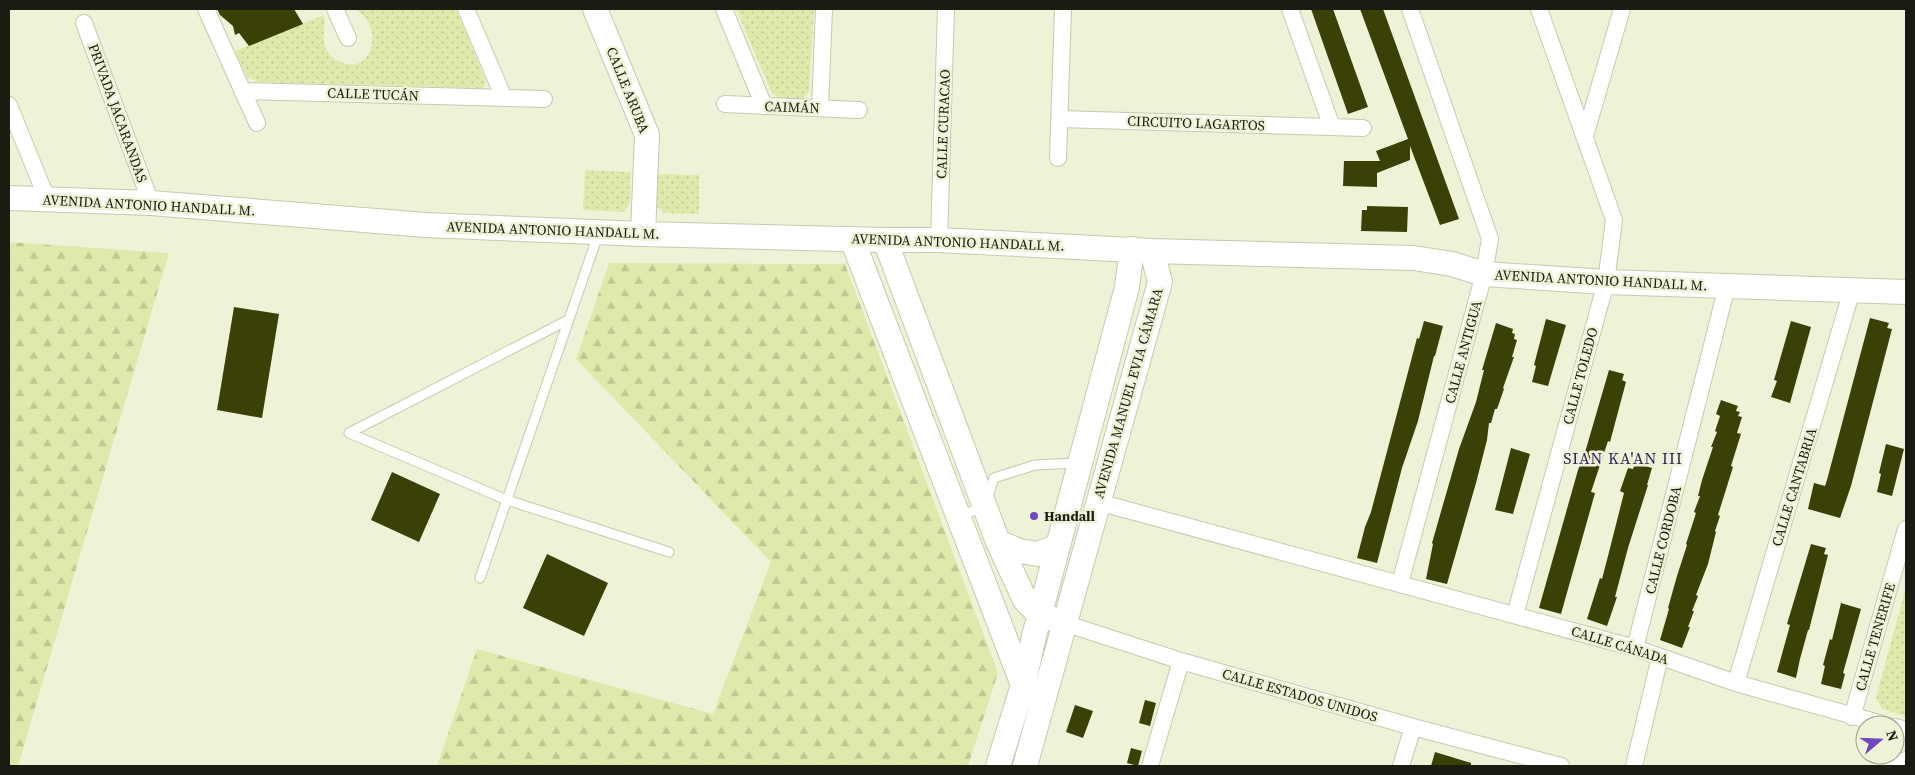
<svg xmlns="http://www.w3.org/2000/svg" width="1915" height="775" viewBox="0 0 1915 775" font-family="'Source Serif 4',serif">
  <style>
    .grass { fill: url(#grass-dots) }
    .forest { fill: url(#forest-firs) }
    .building { fill: #3b4006 }
    .lines { fill: none; stroke-linecap: round; stroke-linejoin: round }
    .lane-casing { stroke: #c5caae; stroke-width: 11 }
    .street-casing { stroke: #c5caae; stroke-width: 18 }
    .secondary-casing { stroke: #c5caae; stroke-width: 26 }
    .lane { stroke: #fff; stroke-width: 9 }
    .street { stroke: #fff; stroke-width: 16 }
    .secondary { stroke: #fff; stroke-width: 24 }
    .poi-dot { fill: #7047bf; stroke: #eef3d7; stroke-width: 2 }
    .labels { text-anchor: middle; dominant-baseline: central; stroke-width: 5; stroke-linejoin: round; paint-order: stroke }
    .street-label { font-size: 14px; fill: #1a1b11; stroke: #eef3d7 }
    .poi-label { font-size: 14px; font-weight: bold; fill: #1a1b11; stroke: #eef3d7; text-anchor: start }
    .quarter-label { font-size: 16px; letter-spacing: 1px; fill: #301d57; stroke: #eef3d7 }
  </style>
  <defs>
    <pattern id="grass-dots" width="8" height="8" patternUnits="userSpaceOnUse" patternTransform="scale(1.25)"><rect width="8" height="8" fill="#e0e9ac"/><path d="M2 2h.1M6 6h.1" fill="none" stroke="#c0c793" stroke-width="1.8" stroke-linecap="round"/></pattern>
    <pattern id="forest-firs" width="22" height="20" patternUnits="userSpaceOnUse" patternTransform="scale(1.25)"><rect width="22" height="20" fill="#e0e9ac"/><path d="M5 1l3.5 6h-7zM16 11l3.5 6h-7z" fill="#c0c793"/></pattern>
  </defs>
  <rect width="100%" height="100%" fill="#eef3d7"/>
  <path class="grass" d="M 355,9 L 456,9 L 486,81 L 483,88 L 257,82 L 247,77 L 235,51 L 324,15 C 326,27 321,37 326,49 C 329,55 335,60 341,62 C 372,76 386,26 355,9 Z
    M 736,9 L 814,9 L 809,92 L 803,99 L 779,99 L 771,91 Z
    M 585,170 L 631,172 L 630,203 L 624,212 L 583,210 Z
    M 656,174 L 699,175 L 699,214 L 664,213 L 655,205 Z
    M 1906,587 L 1906,716 L 1882,709 L 1876,698 Z"/>
  <path class="forest" d="M 9,242 L 169,253 L 18,766 L 9,766 Z
    M 609,263 L 845,264 L 998,673 L 968,766 L 437,766 L 477,649 L 713,714 L 771,562 L 576,359 Z"/>
  <path class="building" d="M 217,9 L 294,9 L 303,24 L 249,46 L 239,33 L 235,35 L 233,26 L 220,15 Z
    M 1311,9 L 1333,9 L 1368,107 L 1348,114 Z
    M 1360,9 L 1383,9 L 1459,219 L 1440,225 L 1410,146 L 1410,160 L 1377,173 L 1377,187 L 1343,186 L 1344,161 L 1380,161 L 1376,151 L 1408,139 Z
    M 1367,206 L 1408,207 L 1407,232 L 1361,231 L 1362,210 L 1367,210 Z
    M 234,307 L 279,314 L 262,418 L 217,410 Z
    M 1870,318 L 1889,323 L 1887,328 L 1892,329 L 1851,486 L 1840,518 L 1808,509 L 1814,483 L 1825,486 L 1827,480 Z
    M 1546,319 L 1566,325 L 1548,386 L 1532,382 L 1536,366 L 1534,365 Z
    M 1424,321 L 1443,326 L 1435,356 L 1434,356 L 1418,421 L 1402,468 L 1377,563 L 1357,558 L 1365,527 L 1371,512 L 1417,338 L 1419,339 Z
    M 1791,321 L 1811,327 L 1790,403 L 1771,397 L 1777,381 L 1774,380 Z
    M 1496,323 L 1513,329 L 1512,333 L 1515,334 L 1514,339 L 1517,340 L 1512,357 L 1514,357 L 1503,388 L 1504,389 L 1497,409 L 1495,409 L 1491,423 L 1489,423 L 1487,440 L 1476,483 L 1447,584 L 1426,579 L 1433,544 L 1432,543 L 1459,449 L 1476,402 L 1484,370 L 1482,370 Z
    M 1609,370 L 1624,374 L 1622,380 L 1626,382 L 1610,442 L 1608,441 L 1591,492 L 1595,493 L 1561,614 L 1539,608 L 1578,470 L 1586,449 Z
    M 1721,400 L 1738,406 L 1736,411 L 1740,412 L 1738,416 L 1742,417 L 1737,433 L 1741,434 L 1731,466 L 1733,467 L 1718,515 L 1720,516 L 1715,531 L 1716,532 L 1708,564 L 1696,595 L 1698,596 L 1692,611 L 1694,611 L 1688,627 L 1690,627 L 1682,648 L 1660,640 L 1669,609 L 1668,608 L 1677,576 L 1687,545 L 1686,544 L 1696,513 L 1694,512 L 1700,496 L 1698,496 L 1702,480 L 1713,447 L 1711,447 L 1717,432 L 1715,431 L 1720,416 L 1716,414 Z
    M 1886,444 L 1904,449 L 1892,496 L 1877,492 L 1881,474 L 1879,473 Z
    M 1511,448 L 1530,454 L 1513,514 L 1495,510 Z
    M 1635,463 L 1652,468 L 1647,485 L 1648,485 L 1628,548 L 1615,597 L 1617,597 L 1607,626 L 1587,619 L 1600,578 L 1602,579 L 1608,556 L 1624,493 L 1620,491 L 1628,468 L 1633,469 Z
    M 392,472 L 440,494 L 419,542 L 371,520 Z
    M 1811,544 L 1826,548 L 1824,554 L 1828,555 L 1809,630 L 1808,630 L 1800,659 L 1796,678 L 1777,672 L 1790,625 L 1787,624 Z
    M 547,554 L 608,583 L 584,636 L 523,608 Z
    M 1841,603 L 1861,609 L 1843,673 L 1845,674 L 1841,689 L 1821,684 L 1825,666 L 1823,665 L 1830,639 L 1832,640 Z
    M 1145,700 L 1156,703 L 1150,726 L 1139,723 Z
    M 1075,705 L 1093,711 L 1083,738 L 1066,732 Z
    M 1131,748 L 1142,751 L 1138,766 L 1127,763 Z
    M 1435,752 L 1471,763 L 1471,766 L 1431,766 Z"/>
  <g class="lines">
    <g class="lane-casing">
      <path id="lane" d="M 568,320 L 349,433 L 507,500 L 669,552
        M 960,516 L 985,506 L 994,478 L 1035,465 L 1077,463
        M 480,578 L 598,235"/>
    </g>
    <g class="street-casing">
      <path id="street" d="M 206,9 L 257,123
        M 335,9 L 348,38
        M 466,9 L 504,98
        M 724,9 L 764,106
        M 1290,9 L 1332,127
        M 84,23 L 151,203
        M 242,91 L 544,99
        M 725,104 L 859,110
        M 9,105 L 47,199
        M 820,108 L 824,9
        M 1060,119 L 1363,128
        M 1585,136 L 1622,9
        M 1058,158 L 1063,9
        M 939,240 L 946,9
        M 1098,502 L 1635,648 L 1736,683 L 1886,725
        M 1400,583 L 1484,274 L 1490,239 L 1410,9
        M 1515,615 L 1606,282 L 1614,220 L 1539,9
        M 1064,623 L 1181,661 L 1413,727 L 1561,766
        M 1635,648 L 1727,286
        M 1736,683 L 1852,290
        M 1852,717 L 1906,529
        M 1895,727 L 1906,730
        M 1150,766 L 1181,661
        M 1401,766 L 1413,727
        M 1634,766 L 1660,657
        M 1892,766 L 1906,760"/>
    </g>
    <g class="secondary-casing">
      <path id="secondary" d="M 595,9 L 647,135 L 643,234
        M 9,198 L 151,203 L 426,225 L 643,234 L 885,240 L 939,240 L 1152,251 L 1414,258 L 1452,264 L 1484,274 L 1606,282 L 1906,292
        M 852,239 L 1023,685
        M 885,240 L 998,542 L 1025,600 L 1040,615 L 1053,619
        M 998,542 L 1019,551 L 1038,554 L 1058,546
        M 998,766 L 1023,685 L 1034,636 L 1127,287 L 1132,249
        M 1025,766 L 1160,282 L 1152,251"/>
    </g>
    <use href="#lane" class="lane"/>
    <use href="#street" class="street"/>
    <use href="#secondary" class="secondary"/>
  </g>
  <circle class="poi-dot" cx="1034" cy="516" r="5"/>
  <g class="labels">
    <g class="street-label">
      <text transform="translate(628 90) rotate(68)">CALLE ARUBA</text>
      <text transform="translate(373 94) rotate(2)">CALLE TUCÁN</text>
      <text transform="translate(792 107) rotate(2)">CAIMÁN</text>
      <text transform="translate(118 113) rotate(70)">PRIVADA JACARANDAS</text>
      <text transform="translate(1196 123) rotate(2)">CIRCUITO LAGARTOS</text>
      <text transform="translate(943 124) rotate(-88)">CALLE CURACAO</text>
      <text transform="translate(149 205) rotate(3)">AVENIDA ANTONIO HANDALL M.</text>
      <text transform="translate(553 230) rotate(2)">AVENIDA ANTONIO HANDALL M.</text>
      <text transform="translate(958 242) rotate(2)">AVENIDA ANTONIO HANDALL M.</text>
      <text transform="translate(1601 280) rotate(3)">AVENIDA ANTONIO HANDALL M.</text>
      <text transform="translate(1463 352) rotate(-75)">CALLE ANTIGUA</text>
      <text transform="translate(1580 376) rotate(-75)">CALLE TOLEDO</text>
      <text transform="translate(1128 393) rotate(-74)">AVENIDA MANUEL EVIA CÁMARA</text>
      <text transform="translate(1794 487) rotate(-73)">CALLE CANTABRIA</text>
      <text transform="translate(1663 540) rotate(-76)">CALLE CORDOBA</text>
      <text transform="translate(1875 637) rotate(-74)">CALLE TENERIFE</text>
      <text transform="translate(1620 645) rotate(17)">CALLE CÁNADA</text>
      <text transform="translate(1300 695) rotate(16)">CALLE ESTADOS UNIDOS</text>
    </g>
    <g class="poi-label">
      <text x="1044" y="516">Handall</text>
    </g>
    <g class="quarter-label">
      <text x="1623" y="458">SIAN KA'AN III</text>
    </g>
  </g>
  <rect width="1915" height="775" fill="none" stroke="#1a1b11" stroke-width="20"/>
  <g transform="translate(1880 740) rotate(71)"><circle r="24" fill="#eef3d7" stroke="#999d88"/>
  <path d="M0-4L9 19L0 12L-9 19Z" fill="#7047bf"/>
  <text y="-8" font-size="14" font-weight="bold" text-anchor="middle" fill="#1a1b11">N</text>
  </g>
</svg>
